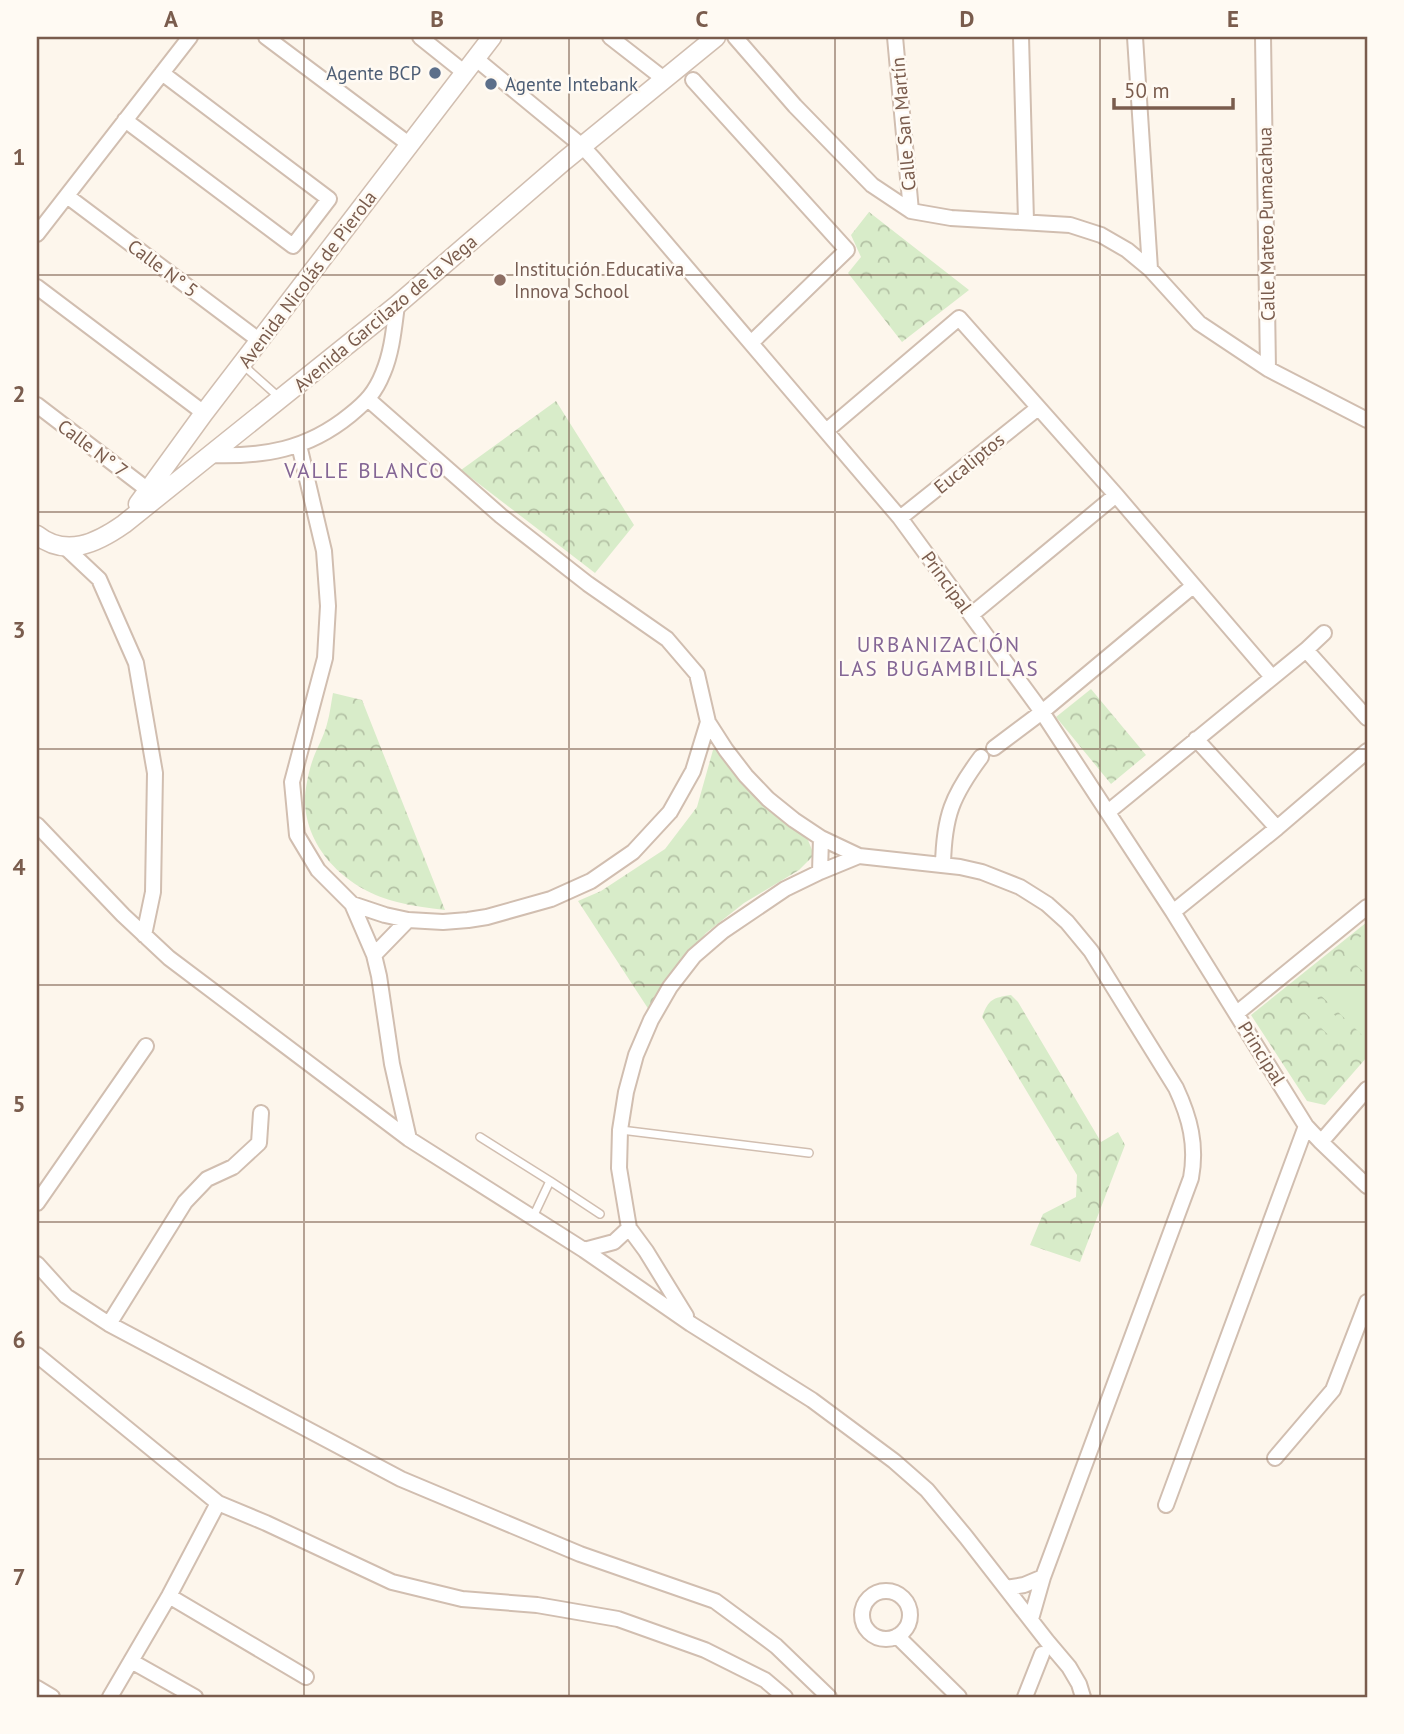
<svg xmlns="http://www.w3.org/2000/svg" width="1404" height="1734" viewBox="0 0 1404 1734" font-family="'PT Sans',sans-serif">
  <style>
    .park { fill: url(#park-crowns) }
    .garden { fill: #d8ecc9 }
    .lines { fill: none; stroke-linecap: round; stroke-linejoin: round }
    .service-casing { stroke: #d1beb0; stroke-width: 10 }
    .minor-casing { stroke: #d1beb0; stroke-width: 18 }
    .tertiary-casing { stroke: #d1beb0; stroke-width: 21 }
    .service { stroke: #fff; stroke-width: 7 }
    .minor { stroke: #fff; stroke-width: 14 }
    .tertiary { stroke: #fff; stroke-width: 18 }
    .grid { fill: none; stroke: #7a5c4d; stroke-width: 2; stroke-opacity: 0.55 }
    .service-dot { fill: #5c6f8a; stroke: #fffaf3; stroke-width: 2.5 }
    .education-dot { fill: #8d6e63; stroke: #fffaf3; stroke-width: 2.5 }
    .labels { text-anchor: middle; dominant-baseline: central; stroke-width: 5; stroke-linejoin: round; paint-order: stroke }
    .service-label { font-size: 19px; fill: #4e5e75; stroke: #fffaf3; text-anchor: end }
    .street-label { font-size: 19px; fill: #7a5c4d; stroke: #fffaf3 }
    .education-label { font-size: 19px; fill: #785e54; stroke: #fffaf3; text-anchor: start }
    .neighbourhood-label { font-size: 21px; letter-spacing: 2px; fill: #846695; stroke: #fffaf3 }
    .neatline { fill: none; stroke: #7a5c4d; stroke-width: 2.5 }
    .grid-label { font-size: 23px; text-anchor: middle; font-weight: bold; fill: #7a5c4d }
  </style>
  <defs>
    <pattern id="park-crowns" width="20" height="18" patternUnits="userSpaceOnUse" patternTransform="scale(1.75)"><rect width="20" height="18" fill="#d8ecc9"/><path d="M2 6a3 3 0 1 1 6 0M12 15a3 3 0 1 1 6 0" fill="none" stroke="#b4c2a5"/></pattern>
  </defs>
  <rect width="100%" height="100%" fill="#fdf6ec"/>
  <path class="park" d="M 869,212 L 969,290 L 902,342 L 848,273 L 861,257 L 851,235 Z
    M 556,401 L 634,525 L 595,573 L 461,470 Z
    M 1091,689 L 1146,755 L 1111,784 L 1056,717 Z
    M 333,693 L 362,700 L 445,910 C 429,908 412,906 397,902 C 349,891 303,849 305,796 C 306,785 309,770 313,759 C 317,748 324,736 327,724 C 330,714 331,703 333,693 Z
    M 722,748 L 766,805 L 808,840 L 814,855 L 799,870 L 744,903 L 706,933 L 674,973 L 649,1010 L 578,901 L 601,891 L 665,849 L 697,807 L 713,750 Z
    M 1367,922 L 1367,1057 L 1325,1105 L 1307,1101 L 1251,1015 Z
    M 1011,995 L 1018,1002 L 1101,1142 L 1118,1132 L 1125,1145 L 1080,1262 L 1030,1245 L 1043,1214 L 1076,1197 L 1077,1175 L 982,1017 C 989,999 992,998 1011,995 Z"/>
  <path class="garden" d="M 1367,930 L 1367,975 L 1344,954 Z
    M 1338,960 L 1367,988 L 1367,1032 L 1363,1036 L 1312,987 Z
    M 1311,992 L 1351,1031 L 1339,1045 L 1298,1006 Z"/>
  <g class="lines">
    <g class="service-casing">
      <path id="service" d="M 243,365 L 281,399
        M 621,1130 L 809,1153
        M 480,1137 L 550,1181 L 533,1217
        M 550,1181 L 600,1214"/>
    </g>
    <g class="minor-casing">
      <path id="minor" d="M 266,37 L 410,145
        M 420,37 L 465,73
        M 610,37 L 664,79
        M 735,37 L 795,106 L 872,185 L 911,211 L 951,218 L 1070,225 L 1101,235 L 1127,250 L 1150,269 L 1199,323 L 1268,369 L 1367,420
        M 895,37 L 911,211
        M 1021,37 L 1026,221
        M 1135,37 L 1150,269
        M 1263,37 L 1268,369
        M 475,58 L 582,146 L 594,159 L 900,518 L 1042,712 L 1173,912 L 1306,1126 L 1321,1142 L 1367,1186
        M 693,80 L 847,250 L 751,343
        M 125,120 L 293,246 L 329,199 L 162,73
        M 67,196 L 260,341
        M 37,234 L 190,37
        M 37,287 L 204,413
        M 369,400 L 501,516 L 588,584 L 667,639 L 697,674 L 708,722 L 726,750 L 746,776 L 768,799 L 794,820 L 821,838 L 859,856 L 960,867 L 982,872 L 1020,887 L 1047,904 L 1067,922 L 1091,951 L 1176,1088 C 1190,1118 1197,1145 1191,1178 L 1043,1577 L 1031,1619
        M 37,405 L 148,490
        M 826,431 L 959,318 L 1116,495 L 1272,677
        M 299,445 L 324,551 L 328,606 L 325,658 L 292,782 L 297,835 L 318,870 L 352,904 L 374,955 L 379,976 L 392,1064 L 409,1139
        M 209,455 C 264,457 307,450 350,415 C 366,402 375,393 383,373 C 392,352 394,328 397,305
        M 900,518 L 1038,408
        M 66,548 L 99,579 L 136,663 L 155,773 L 153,892 L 144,935
        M 971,615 L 1116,495
        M 1306,650 L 1367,718
        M 1196,739 L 1277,828
        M 994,748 L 1042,712 L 1193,586
        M 1108,812 L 1306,650 L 1324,633
        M 37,825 L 123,915 L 169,958 L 409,1139 L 584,1250 L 691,1324 L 812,1400 L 894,1461 L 927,1490 L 966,1537 L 1047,1641 L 1069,1667 L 1079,1684 L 1083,1697
        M 943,865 C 944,816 952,796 981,757
        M 820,872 L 821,838
        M 352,904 L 385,915 L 408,920 L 443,922 L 468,920 L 487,917 L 551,899 L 591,881 L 633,852 L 670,812 L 693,771 L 708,722
        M 1173,912 L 1277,828 L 1367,751
        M 374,955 L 408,920
        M 1237,1013 L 1367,907
        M 1321,1142 L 1367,1089
        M 37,1203 L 146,1046
        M 584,1250 L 614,1242 L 629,1228
        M 37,1264 L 66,1296 L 109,1324 L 401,1479 L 580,1554 L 715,1601 L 776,1646 L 829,1697
        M 686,1316 L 646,1251 L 629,1228 L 619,1168 L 620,1130 L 626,1092 L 636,1055 L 651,1020 L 670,987 L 694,956 L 723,931 L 785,889 L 820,872 L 859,856
        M 109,1324 L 185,1202 L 207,1179 L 233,1167 L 259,1143 L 261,1113
        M 37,1355 L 218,1503 L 266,1523 L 392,1582 L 462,1599 L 537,1605 L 618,1619 L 705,1650 L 765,1680 L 785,1697
        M 1275,1458 L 1333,1390 L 1367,1302
        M 1166,1505 L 1306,1126
        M 1006,1588 L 1024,1585 L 1043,1577
        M862 1615a24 24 0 1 1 48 0a24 24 0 1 1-48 0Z
        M 169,1596 L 306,1677
        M 897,1636 L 959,1697
        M 131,1661 L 195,1697
        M 37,1688 L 52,1697
        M 110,1697 L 169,1596 L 218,1503
        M 1025,1697 L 1042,1654"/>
    </g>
    <g class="tertiary-casing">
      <path id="tertiary" d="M 138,504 L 204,413 L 492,37
        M 37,535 C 66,558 97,543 124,524 L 397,305 L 564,161 L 716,37"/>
    </g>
    <use href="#service" class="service"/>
    <use href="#minor" class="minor"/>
    <use href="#tertiary" class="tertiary"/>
  </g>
  <path class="grid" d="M 304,37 L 304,1697M 569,37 L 569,1697M 835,37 L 835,1697M 1100,37 L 1100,1697M 37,275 L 1367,275M 37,512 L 1367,512M 37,749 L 1367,749M 37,985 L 1367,985M 37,1222 L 1367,1222M 37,1459 L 1367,1459"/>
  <g class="service-dot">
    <circle cx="435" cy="73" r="7"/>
    <circle cx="491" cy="84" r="7"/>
  </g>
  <circle class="education-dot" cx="500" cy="280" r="7"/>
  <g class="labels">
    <g class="service-label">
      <text x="421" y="73">Agente BCP</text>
      <text x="505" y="84" text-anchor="start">Agente Intebank</text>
    </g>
    <g class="street-label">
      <text transform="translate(903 124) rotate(-95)">Calle San Martín</text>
      <text transform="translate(1266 224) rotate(-91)">Calle Mateo Pumacahua</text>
      <text transform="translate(163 268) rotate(37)">Calle N° 5</text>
      <text transform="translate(307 279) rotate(-53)">Avenida Nicolás de Pierola</text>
      <text transform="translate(385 313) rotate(-40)">Avenida Garcilazo de la Vega</text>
      <text transform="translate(93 448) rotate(37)">Calle N° 7</text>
      <text transform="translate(969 463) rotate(-39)">Eucaliptos</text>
      <text transform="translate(947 582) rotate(54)">Principal</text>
      <text transform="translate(1262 1053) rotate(58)">Principal</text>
    </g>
    <g class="education-label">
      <text x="514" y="269">Institución Educativa<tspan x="514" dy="22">Innova School</tspan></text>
    </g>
    <g class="neighbourhood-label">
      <text x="365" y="470">VALLE BLANCO</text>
      <text x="939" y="644">URBANIZACIÓN<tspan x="939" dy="24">LAS BUGAMBILLAS</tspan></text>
    </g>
  </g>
  <rect width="1404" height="1734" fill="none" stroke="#fffaf3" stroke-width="77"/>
  <path d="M1114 98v10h119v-10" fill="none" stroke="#7a5c4d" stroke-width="3.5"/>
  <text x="1124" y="98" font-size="21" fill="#7a5c4d" stroke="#fffaf3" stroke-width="5" paint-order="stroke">50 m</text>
  <rect x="38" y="38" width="1328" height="1658" class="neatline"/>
  <g class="grid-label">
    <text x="171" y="27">A</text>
    <text x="437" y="27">B</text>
    <text x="702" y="27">C</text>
    <text x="967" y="27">D</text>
    <text x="1233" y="27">E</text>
    <text x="19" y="165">1</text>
    <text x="19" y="402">2</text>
    <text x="19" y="638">3</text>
    <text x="19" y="875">4</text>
    <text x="19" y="1112">5</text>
    <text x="19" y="1348">6</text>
    <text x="19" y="1585">7</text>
  </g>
</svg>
